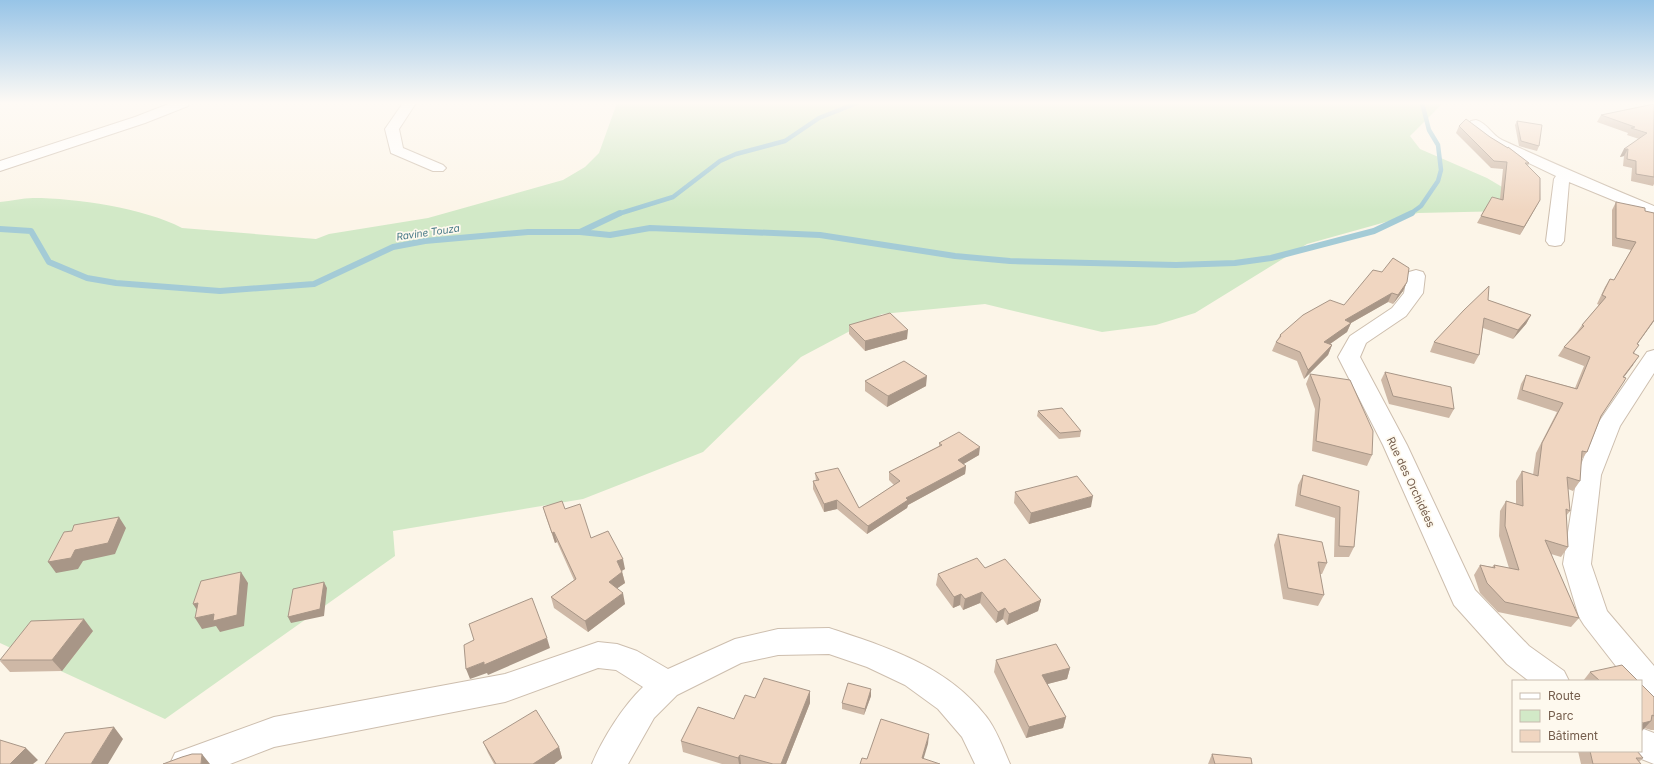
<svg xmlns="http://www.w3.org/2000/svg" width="1654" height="764" viewBox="0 0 1654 764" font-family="Inter,sans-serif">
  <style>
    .green { fill: #d2e9c7 }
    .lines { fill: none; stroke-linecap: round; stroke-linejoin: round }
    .stream-far1 { stroke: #a4cbd6; stroke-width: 4.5 }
    .stream { stroke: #a4cbd6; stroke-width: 6 }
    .minor-casing { stroke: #cdbeae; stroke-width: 2 }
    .tertiary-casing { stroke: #cdbeae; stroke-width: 2 }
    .minor { fill: #fff; fill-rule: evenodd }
    .tertiary { fill: #fff; fill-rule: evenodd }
    .wall { fill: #ceb8a6 }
    .shaded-wall { fill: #a89687 }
    .building { fill: #f0d6c1; stroke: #a89687 }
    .labels { text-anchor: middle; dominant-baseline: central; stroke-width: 3.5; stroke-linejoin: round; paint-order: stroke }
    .far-water-label { font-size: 10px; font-style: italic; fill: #477987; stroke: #fef9ee }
    .street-label { font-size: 11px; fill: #755e4d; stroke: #fef9ee }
  </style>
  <rect width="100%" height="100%" fill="#fcf5e8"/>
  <path class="green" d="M 617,103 L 1443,103 L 1410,136 L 1420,149 L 1487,178 L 1519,197 L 1510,211 L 1418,213 L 1307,244 L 1195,313 L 1156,325 L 1102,332 L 985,304 L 882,314 L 801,357 L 703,452 L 583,499 L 393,531 L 395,556 L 165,719 L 0,643 L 0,202 C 11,201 22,198 33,198 C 76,198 144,208 182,228 L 316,239 L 329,234 L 428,218 L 563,180 L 585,167 L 599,153 Z"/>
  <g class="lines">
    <path class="stream-far1" d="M 618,214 L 673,197 L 720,161 L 736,154 L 785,141 L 819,118 L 857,103
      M 1410,214 L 1421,206 L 1438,181 L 1441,170 L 1438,145 L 1429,130 L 1422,103"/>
    <path class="stream" d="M 0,229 L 31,231 L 49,262 L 87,278 L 116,283 L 220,291 L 314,284 L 393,247 L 425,241 L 528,232 L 580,232 L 610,235 L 650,228 L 820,235 L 955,256 L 1010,261 L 1176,265 L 1235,263 L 1271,258 L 1374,231 L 1412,213
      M 580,232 L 620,213"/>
    <g class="minor-casing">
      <path id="minor" d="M 171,103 L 189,103 L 188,106 L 145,123 L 0,171 L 0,161 L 135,117 Z
        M 403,103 L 416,103 L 399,129 L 403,148 L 443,165 L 446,168 L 443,171 L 433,171 L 391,153 L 385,129 Z
        M 1476,120 C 1487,123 1492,135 1502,140 C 1553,163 1603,185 1654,206 L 1654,217 L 1569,182 L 1564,241 L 1561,245 L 1555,246 L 1549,245 L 1546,241 L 1554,179 L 1556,176 L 1487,143 L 1469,124 L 1471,121 Z
        M 1416,270 L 1423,272 L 1425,276 L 1423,293 L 1406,316 L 1366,343 L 1360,357 L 1407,445 L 1475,590 L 1529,646 L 1564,671 L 1569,681 L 1529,681 L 1507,664 L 1454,605 L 1383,445 L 1338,357 L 1350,336 L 1392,308 L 1404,293 L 1407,276 L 1409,272 Z
        M 829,628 C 886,647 946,665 985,715 C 996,728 1003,748 1010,764 L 975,764 L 962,737 L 938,709 L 905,685 L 867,667 L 829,654 L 778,655 L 741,663 L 677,695 L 654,718 L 628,764 L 592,764 C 603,738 623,706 643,687 L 616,670 L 598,668 L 505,702 L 274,747 L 230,764 L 170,764 L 175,753 L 274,717 L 505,674 L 598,642 L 617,644 L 637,651 L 668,669 L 735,639 L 778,629 Z
        M 1641,728 L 1654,733 L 1654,764 L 1629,754 L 1628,751 L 1641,751 Z"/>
    </g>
    <g class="tertiary-casing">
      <path id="tertiary" d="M 1654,350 L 1654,373 L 1620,426 L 1601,475 L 1591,564 L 1607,611 L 1654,666 L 1654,700 L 1641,694 L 1641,681 L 1626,679 L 1584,625 L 1579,617 L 1563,564 L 1577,475 L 1596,426 L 1647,352 Z"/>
    </g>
    <use href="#minor" class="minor"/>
    <use href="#tertiary" class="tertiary"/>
  </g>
  <path class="wall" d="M 1654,104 L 1654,184 L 1653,186 L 1631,181 L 1632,168 L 1623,166 L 1624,156 L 1620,157 L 1624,149 L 1639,139 L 1627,135 L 1628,133 L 1597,122 L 1601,115 Z
    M 1517,121 L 1539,146 L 1537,151 L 1519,146 L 1515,125 Z
    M 1459,126 L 1490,137 L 1507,148 L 1508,147 L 1529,163 L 1528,166 L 1540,200 L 1520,235 L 1477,223 L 1481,216 L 1500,199 L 1503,169 L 1491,168 L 1456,133 Z
    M 1616,202 L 1645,211 L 1654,216 L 1654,321 L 1637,344 L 1634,354 L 1633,365 L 1624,377 L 1601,417 L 1587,452 L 1581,460 L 1580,481 L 1573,491 L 1568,489 L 1570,511 L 1566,516 L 1568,547 L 1561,557 L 1551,554 L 1579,618 L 1571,627 L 1498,612 L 1480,593 L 1474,575 L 1480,565 L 1492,567 L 1494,565 L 1509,568 L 1499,536 L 1500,511 L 1506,501 L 1516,504 L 1516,481 L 1522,471 L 1533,475 L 1536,453 L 1557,412 L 1517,399 L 1521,384 L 1526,375 L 1575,388 L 1584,366 L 1558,356 L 1564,347 L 1577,332 L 1582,325 L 1599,305 L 1597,304 L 1605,287 L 1610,279 L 1614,280 L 1631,250 L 1612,246 L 1612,210 Z
    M 1382,272 L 1407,282 L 1403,291 L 1393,304 L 1388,302 L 1351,323 L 1347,332 L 1330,344 L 1332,345 L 1328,355 L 1304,379 L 1297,361 L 1272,351 L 1276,342 L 1278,339 L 1280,335 L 1344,305 Z
    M 1488,300 L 1531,315 L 1526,324 L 1513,339 L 1483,328 L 1479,355 L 1474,364 L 1430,352 L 1434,342 Z
    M 849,325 L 907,339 L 865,351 L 849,334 Z
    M 1385,372 L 1454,409 L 1449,418 L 1389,404 L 1381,380 Z
    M 1310,374 L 1372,455 L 1367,466 L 1312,451 L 1315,409 L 1306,384 Z
    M 865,381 L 926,386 L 887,407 L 865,391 Z
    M 1038,411 L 1081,431 L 1080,437 L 1059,439 L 1037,416 Z
    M 939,443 L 979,455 L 963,464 L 966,466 L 965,474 L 908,505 L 907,508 L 867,534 L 837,509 L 824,512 L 813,489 L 813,481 L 816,481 L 815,473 L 859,508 L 894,485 L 889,480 L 889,472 L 939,446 Z
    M 1303,475 L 1359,491 L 1354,547 L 1349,557 L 1334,557 L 1335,518 L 1295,506 L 1298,485 Z
    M 1015,492 L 1091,507 L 1029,524 L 1014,503 Z
    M 543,507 L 565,509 L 591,538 L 625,569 L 622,571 L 625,583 L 617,588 L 625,604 L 588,632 L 554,608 L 551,597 L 574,580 L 557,542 L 555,543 L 546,517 Z
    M 1278,534 L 1327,563 L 1322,574 L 1320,574 L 1324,595 L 1318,606 L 1283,599 L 1274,545 Z
    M 985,568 L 1041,600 L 1038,611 L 1007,625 L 1003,619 L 996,623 L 980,603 L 963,610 L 960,605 L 953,608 L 936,585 L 938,574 Z
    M 93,631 L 62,671 L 10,672 L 0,661 Z
    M 996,660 L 1070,668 L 1067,679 L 1047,684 L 1066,717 L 1063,728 L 1026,738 L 994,672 Z
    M 1590,672 L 1638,681 L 1583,681 Z
    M 1641,684 L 1654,697 L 1654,730 L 1651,730 L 1644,728 L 1641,732 Z
    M 871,689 L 871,696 L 864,715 L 842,709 L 842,703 Z
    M 810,691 L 810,703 L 786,764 L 722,764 L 683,752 L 681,741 L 734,719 L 755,698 Z
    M 483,742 L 559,747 L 562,758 L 554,764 L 494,764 L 488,753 Z
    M 1578,751 L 1637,751 L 1643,758 L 1639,762 L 1641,764 L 1581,764 Z
    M 1212,754 L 1252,764 L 1208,764 Z"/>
  <path class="shaded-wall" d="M 1624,149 L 1628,149 L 1624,156 L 1620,157 Z
    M 1540,200 L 1520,235 L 1524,227 Z
    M 1407,282 L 1403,291 L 1393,304 L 1398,295 Z
    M 1392,293 L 1388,302 L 1351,323 L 1347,332 L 1320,351 L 1324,342 L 1345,320 Z
    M 1531,315 L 1526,324 L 1513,339 L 1518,330 Z
    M 1654,320 L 1654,321 L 1631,353 L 1637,344 Z
    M 908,330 L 907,339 L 865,351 L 865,341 Z
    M 1332,345 L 1328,355 L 1304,379 L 1308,370 Z
    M 1639,356 L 1633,365 L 1617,386 L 1623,377 Z
    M 927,376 L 926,386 L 887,407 L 888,396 Z
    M 980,447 L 979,455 L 957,468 L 958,460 Z
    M 966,466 L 965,474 L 908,505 L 907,508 L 867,534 L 868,526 L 906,498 Z
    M 1093,496 L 1091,507 L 1029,524 L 1031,513 Z
    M 837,500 L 837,509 L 824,512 L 824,504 Z
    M 119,517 L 126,528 L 115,554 L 83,561 L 78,569 L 56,573 L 48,562 Z
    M 554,532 L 557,542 L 555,543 L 552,533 Z
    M 623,559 L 625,569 L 619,572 L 617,561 Z
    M 241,572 L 248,583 L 244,626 L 220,632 L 216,626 L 202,629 L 195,618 L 214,614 Z
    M 622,572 L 625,583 L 612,592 L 609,582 Z
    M 324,582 L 327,588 L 324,616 L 291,623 L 288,617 Z
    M 982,592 L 980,603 L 963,610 L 965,599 Z
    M 623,593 L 625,604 L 588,632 L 585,621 Z
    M 961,594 L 960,605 L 953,608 L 954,597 Z
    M 1041,600 L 1038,611 L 1007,625 L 1009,614 Z
    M 198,603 L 200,615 L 193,604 Z
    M 1005,608 L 1003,619 L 996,623 L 998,612 Z
    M 84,619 L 93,631 L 62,671 L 52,660 Z
    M 547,638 L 550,648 L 488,675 L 487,673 L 470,679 L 466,669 Z
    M 1070,668 L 1067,679 L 1040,686 L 1042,675 Z
    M 871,689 L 871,696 L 864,715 L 865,709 Z
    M 810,691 L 810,703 L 786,764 L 781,764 Z
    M 1066,717 L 1063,728 L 1026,738 L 1029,727 Z
    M 1651,721 L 1641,732 L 1641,725 L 1643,723 Z
    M 114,727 L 123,739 L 108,764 L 91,764 Z
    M 929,734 L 928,744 L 922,764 L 922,758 Z
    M 559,747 L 562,758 L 554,764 L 533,764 Z
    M 26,748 L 38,760 L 33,764 L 10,764 Z
    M 202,754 L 210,764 L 201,764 Z
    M 740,755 L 741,764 L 739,764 L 738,758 Z"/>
  <path class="building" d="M 1654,104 L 1654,177 L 1636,174 L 1636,161 L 1627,159 L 1628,149 L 1624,149 L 1647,133 L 1631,128 L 1635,127 L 1601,115 Z
    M 1466,119 L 1490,137 L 1508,148 L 1508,147 L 1529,163 L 1525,163 L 1540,178 L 1540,200 L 1524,227 L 1481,216 L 1492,197 L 1503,200 L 1507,162 L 1494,161 L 1459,126 Z
    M 1517,121 L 1542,125 L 1539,146 L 1521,141 Z
    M 1616,202 L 1645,208 L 1645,211 L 1654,213 L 1654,320 L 1637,344 L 1639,345 L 1633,353 L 1639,356 L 1623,377 L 1626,378 L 1623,383 L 1601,416 L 1587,452 L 1582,451 L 1580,481 L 1567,477 L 1570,511 L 1566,509 L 1568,547 L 1545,540 L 1579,618 L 1505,602 L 1487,583 L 1480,565 L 1495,568 L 1494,565 L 1519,570 L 1505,526 L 1506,501 L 1523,506 L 1522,471 L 1538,476 L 1542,443 L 1563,403 L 1522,390 L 1526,375 L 1577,389 L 1590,357 L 1564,347 L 1584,326 L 1582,325 L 1606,297 L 1602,295 L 1610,279 L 1614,280 L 1636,242 L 1616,238 Z
    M 1393,258 L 1409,268 L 1407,282 L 1398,295 L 1392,293 L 1345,320 L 1351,323 L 1324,342 L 1332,345 L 1308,370 L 1300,352 L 1276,342 L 1281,336 L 1280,335 L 1303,315 L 1330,300 L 1344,305 L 1373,270 L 1382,272 Z
    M 1489,286 L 1488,300 L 1531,315 L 1518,330 L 1484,318 L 1479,355 L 1434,342 L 1464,310 Z
    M 890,313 L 908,330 L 865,341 L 849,325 Z
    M 904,361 L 927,376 L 888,396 L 865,381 Z
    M 1385,372 L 1451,387 L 1454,409 L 1393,396 Z
    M 1310,374 L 1350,380 L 1373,431 L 1372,455 L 1316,441 L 1320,399 Z
    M 1062,408 L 1081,431 L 1060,433 L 1038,411 Z
    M 959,432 L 980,447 L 958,460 L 966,466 L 906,498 L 908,500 L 868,526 L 837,500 L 824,504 L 813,481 L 819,480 L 815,473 L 838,468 L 859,508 L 900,481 L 889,472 L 942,445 L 939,443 Z
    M 1303,475 L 1359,491 L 1354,547 L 1339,546 L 1340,507 L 1300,495 Z
    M 1077,476 L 1093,496 L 1031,513 L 1015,492 Z
    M 562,501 L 565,509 L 580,504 L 591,538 L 608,531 L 623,559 L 617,561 L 622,572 L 609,582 L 623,593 L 585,621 L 551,597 L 576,579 L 554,532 L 552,533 L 543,507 Z
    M 119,517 L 108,543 L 75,550 L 71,558 L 48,562 L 64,532 L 72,531 L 74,525 Z
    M 1278,534 L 1322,542 L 1327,563 L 1318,562 L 1324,595 L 1288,588 Z
    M 977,558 L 985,568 L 1005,559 L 1041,600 L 1009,614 L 1005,608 L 998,612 L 982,592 L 965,599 L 961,594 L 954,597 L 938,574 Z
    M 241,572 L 237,615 L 213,621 L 214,614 L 195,618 L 198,603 L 193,604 L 201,581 Z
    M 324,582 L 320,609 L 288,617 L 293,589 Z
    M 532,598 L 547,638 L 484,665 L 484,662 L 466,669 L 464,645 L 474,640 L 469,624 Z
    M 84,619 L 52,660 L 0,660 L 31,621 Z
    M 1056,644 L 1070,668 L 1042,675 L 1066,717 L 1029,727 L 996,660 Z
    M 1622,665 L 1638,681 L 1600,681 L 1590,672 Z
    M 764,678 L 810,691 L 781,764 L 773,764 L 740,755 L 738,758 L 681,741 L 698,707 L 734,719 L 745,695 L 755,698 Z
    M 848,683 L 871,689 L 865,709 L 842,703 Z
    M 1641,684 L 1654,697 L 1654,716 L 1652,715 L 1651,721 L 1643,723 L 1641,722 Z
    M 536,710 L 559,747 L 533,764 L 496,764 L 483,742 Z
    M 881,719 L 929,734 L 922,758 L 940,764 L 860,764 L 862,758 L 867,759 Z
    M 114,727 L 91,764 L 45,764 L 65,733 Z
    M 0,740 L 26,748 L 10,764 L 0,764 Z
    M 1590,751 L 1637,751 L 1643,758 L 1636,758 L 1641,764 L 1593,764 Z
    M 192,754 L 202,754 L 201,764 L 163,764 L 182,757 Z
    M 1212,754 L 1251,758 L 1252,764 L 1215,764 Z"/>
  <linearGradient id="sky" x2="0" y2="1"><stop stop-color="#97c4e7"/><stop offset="0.49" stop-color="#fefaf5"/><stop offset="1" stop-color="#fefaf5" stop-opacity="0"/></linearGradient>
  <rect width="1654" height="210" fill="url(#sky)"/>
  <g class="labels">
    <g class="far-water-label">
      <text transform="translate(428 232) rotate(-8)">Ravine Touza</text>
    </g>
    <g class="street-label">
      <text transform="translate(1411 482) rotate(65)">Rue des Orchidées</text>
    </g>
  </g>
  <rect x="1512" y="680" width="130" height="72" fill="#fef9ee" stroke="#c7bbae"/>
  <rect x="1520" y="693" width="20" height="6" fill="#ffffff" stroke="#c7bbae"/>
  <text x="1548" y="700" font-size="12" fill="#755e4d">Route</text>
  <rect x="1520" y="710" width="20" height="12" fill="#d2e9c7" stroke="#c7bbae"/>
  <text x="1548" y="720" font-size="12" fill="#755e4d">Parc</text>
  <rect x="1520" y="730" width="20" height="12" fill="#f0d6c1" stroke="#c7bbae"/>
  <text x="1548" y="740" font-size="12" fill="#755e4d">Bâtiment</text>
</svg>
